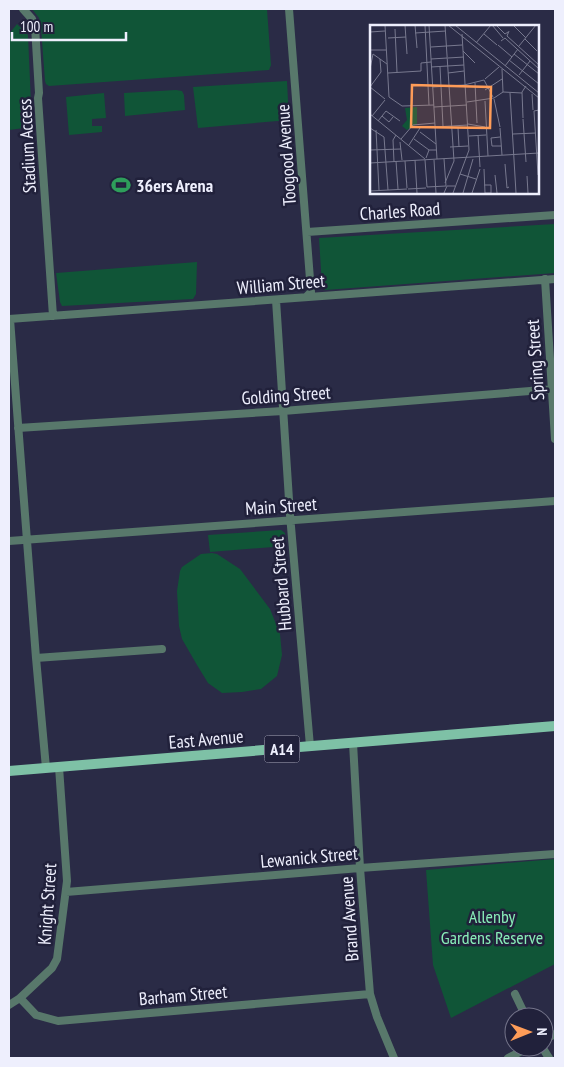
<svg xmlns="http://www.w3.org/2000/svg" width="564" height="1067" viewBox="0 0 564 1067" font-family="'PT Sans Narrow',sans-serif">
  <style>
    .green { fill: #105537 }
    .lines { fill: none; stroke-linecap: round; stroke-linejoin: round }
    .minor { stroke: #58786b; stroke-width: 8 }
    .major { stroke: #7ec1a6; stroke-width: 10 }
    .labels { text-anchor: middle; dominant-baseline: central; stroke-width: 5; stroke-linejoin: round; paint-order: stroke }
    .shield { fill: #21213b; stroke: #b0b1c3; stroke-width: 1 }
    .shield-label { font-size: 16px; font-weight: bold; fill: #eeeffd }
    .street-label { font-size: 18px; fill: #eeeffd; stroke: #21213b }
    .poi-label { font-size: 18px; font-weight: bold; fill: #eeeffd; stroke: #21213b; text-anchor: start }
    .park-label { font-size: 18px; fill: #89eeb9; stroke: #21213b }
    .inset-road { fill: none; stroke: #78798f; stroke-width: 1 }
    .view { fill: #fe9c58; fill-opacity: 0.15; stroke: #fe9c58; stroke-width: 2.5 }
    .inset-edge { fill: none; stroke: #eeeffd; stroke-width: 2.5 }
  </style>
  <rect width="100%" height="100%" fill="#2a2b46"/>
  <path class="green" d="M 32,9 L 267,9 L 271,65 L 269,70 L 49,86 L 46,84 L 45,81 L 41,27 L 39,18 Z
    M 17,24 L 28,35 L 32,127 L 9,130 L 9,34 Z
    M 287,81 L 289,120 L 198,128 L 193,87 Z
    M 176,90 L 182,91 L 184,95 L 185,110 L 125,116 L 124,93 Z
    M 104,93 L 106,118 L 92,119 L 92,126 L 102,126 L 102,132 L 69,135 L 66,97 Z
    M 555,224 L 555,273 L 325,290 L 322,286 L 319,238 Z
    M 197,262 L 196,294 L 193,299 L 62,306 L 60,302 L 56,273 Z
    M 281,530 L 285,533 L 286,546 L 210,552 L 208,535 Z
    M 212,553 L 217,554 L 240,569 L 270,609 L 280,634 L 282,655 L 277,676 L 261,689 L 242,692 L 222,693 L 208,683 L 197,665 L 182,639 L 179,626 L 177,591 L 180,571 L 182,567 L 201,554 Z
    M 555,859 L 555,964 L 451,1018 L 433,965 L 426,870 Z"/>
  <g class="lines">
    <path class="minor" d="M 23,9 L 32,19 L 35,26 L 39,93 L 38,98 L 53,316
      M 289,9 L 311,292 L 306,297
      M 307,232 L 555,215
      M 545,279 L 555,439
      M 276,300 L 290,515 L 310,746
      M 9,319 L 555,279
      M 10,319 L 36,658 L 46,768
      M 18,428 L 283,411 L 555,389
      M 9,541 C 191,527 373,514 555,501
      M 36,658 L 162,649
      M 353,743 L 360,868 L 370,994 L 377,1017 L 394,1058
      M 66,892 L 360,868 L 555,854
      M 515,994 L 526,1017
      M 20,998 L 52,968 L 57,959 L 67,881 L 59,767
      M 9,1005 L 20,998 L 36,1015 L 58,1021 L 370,994
      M 544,1040 L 555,1034
      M 542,1047 L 549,1058
      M 508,1058 L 530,1047"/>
    <path class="major" d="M 9,771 L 555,726"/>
  </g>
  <defs>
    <g id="stadium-bare" transform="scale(1.5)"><path d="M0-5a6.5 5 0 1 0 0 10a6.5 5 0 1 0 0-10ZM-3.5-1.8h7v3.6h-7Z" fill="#2e9e5b" stroke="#21213b" stroke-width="2.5" paint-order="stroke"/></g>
  </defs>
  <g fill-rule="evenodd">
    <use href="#stadium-bare" x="121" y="185"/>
  </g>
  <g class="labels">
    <rect class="shield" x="264.5" y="735.5" width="35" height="27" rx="4"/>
    <g class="shield-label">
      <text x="282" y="749">A14</text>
    </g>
    <g class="street-label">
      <text transform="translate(27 146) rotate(-93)">Stadium Access</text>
      <text transform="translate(286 155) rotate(-94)">Toogood Avenue</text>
      <text transform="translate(400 211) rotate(-4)">Charles Road</text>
      <text transform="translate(281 284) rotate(-5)">William Street</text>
      <text transform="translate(535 360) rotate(-94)">Spring Street</text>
      <text transform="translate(286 395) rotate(-4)">Golding Street</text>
      <text transform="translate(281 506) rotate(-4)">Main Street</text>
      <text transform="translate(281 584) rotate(-95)">Hubbard Street</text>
      <text transform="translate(206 739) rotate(-5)">East Avenue</text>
      <text transform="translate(309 857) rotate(-5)">Lewanick Street</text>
      <text transform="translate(47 904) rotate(-86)">Knight Street</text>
      <text transform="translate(349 919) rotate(-94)">Brand Avenue</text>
      <text transform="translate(183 995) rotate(-5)">Barham Street</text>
    </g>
    <g class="poi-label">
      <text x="136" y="185">36ers Arena</text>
    </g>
    <g class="park-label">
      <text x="492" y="916">Allenby<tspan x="492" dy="21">Gardens Reserve</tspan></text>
    </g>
  </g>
  <g transform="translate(370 25)">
    <rect width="169" height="169" fill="#2a2b46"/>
    <path d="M 47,82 L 47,99 L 37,105 L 32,101 L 37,95 L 35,83 Z" fill="#105537"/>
    <path class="inset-road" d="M 15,0 L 19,72M 35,0 L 37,29M 45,0 L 47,23M 55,0 L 59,80M 59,0 L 67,134M 78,0 L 169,73M 85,0 L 169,68M 122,0 L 133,13M 126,0 L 135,9 L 138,7M 144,1 L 156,13M 25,4 L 27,47M 139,6 L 137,11 L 169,40M 0,7 L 15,6M 45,8 L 76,6M 114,9 L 127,20M 18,13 L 36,12M 155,14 L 167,26M 131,16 L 135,13 L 169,44M 106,18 L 121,0M 128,20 L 142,32M 149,21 L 166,0M 61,22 L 92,20M 0,25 L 16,25M 93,26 L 105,38M 3,29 L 17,39M 144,29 L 169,49M 78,33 L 94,32M 61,34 L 77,33M 139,35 L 169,59M 135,41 L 148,24M 61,42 L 94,40M 70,42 L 73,101M 0,44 L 3,29M 132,44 L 133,67M 18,48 L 51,46 L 51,38 L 61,37M 78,48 L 94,46M 149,50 L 160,36M 115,54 L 129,42M 114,55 L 123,72M 105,58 L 107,98M 0,62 L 11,47 L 10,34M 0,62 L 15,74M 63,62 L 94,60 L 114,55M 115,65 L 132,54M 140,68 L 146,168M 162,69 L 163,85M 19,72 L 32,81 L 64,80M 124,73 L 133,67 L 152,68M 124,74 L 130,102M 115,76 L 118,131M 97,77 L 124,73M 64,82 L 97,80M 0,89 L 55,134M 2,91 L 15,75M 12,91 L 19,97 L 23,92M 153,93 L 152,67 L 156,61M 153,94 L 156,137M 8,96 L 16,86 L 30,96M 98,99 L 115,102M 65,102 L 98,100M 0,103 L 14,112 L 18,165M 88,103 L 89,122M 130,103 L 132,130M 6,105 L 9,165M 50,107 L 66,119M 143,109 L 166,108M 108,110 L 110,142M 99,111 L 116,110M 130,112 L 121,113 L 122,121 L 131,121M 31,114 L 43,100 L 65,98M 44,114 L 59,125M 30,117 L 32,135M 39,120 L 50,103M 80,122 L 98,121M 0,125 L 31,124M 56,133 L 59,125 L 66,125M 45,135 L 47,168M 55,135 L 57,162M 64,135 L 66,168M 26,136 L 28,164M 35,136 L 37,163M 24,137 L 23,115 L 26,110M 0,138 L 169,128M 135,139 L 137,163 L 139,162M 114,144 L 115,168M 90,149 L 106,154M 125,150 L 127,168M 168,150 L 164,86 L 169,85M 157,151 L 158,168M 75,158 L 84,136 L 75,0M 114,160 L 121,160 L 121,168 L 115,168M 57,162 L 76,161 L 74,134M 38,164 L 56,163M 0,166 L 37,164M 74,168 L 77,161 L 85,161M 83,168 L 99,125 L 92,9M 93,168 L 103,134M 102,168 L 110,144"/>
    <path class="view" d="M 42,60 L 121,62 L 120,103 L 41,102 Z"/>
    <rect width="169" height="169" class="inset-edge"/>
  </g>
  <rect width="564" height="1067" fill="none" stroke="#eeeffd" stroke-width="20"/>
  <g transform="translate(529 1032) rotate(89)"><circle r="24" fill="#21213b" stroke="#737389"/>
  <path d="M0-4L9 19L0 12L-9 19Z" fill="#fe9c58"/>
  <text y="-8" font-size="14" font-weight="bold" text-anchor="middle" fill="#eeeffd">N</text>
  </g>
  <path d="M12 32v8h114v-8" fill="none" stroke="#eeeffd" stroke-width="2.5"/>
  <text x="20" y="32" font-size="15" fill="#eeeffd" stroke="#21213b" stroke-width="4" paint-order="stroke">100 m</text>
</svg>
